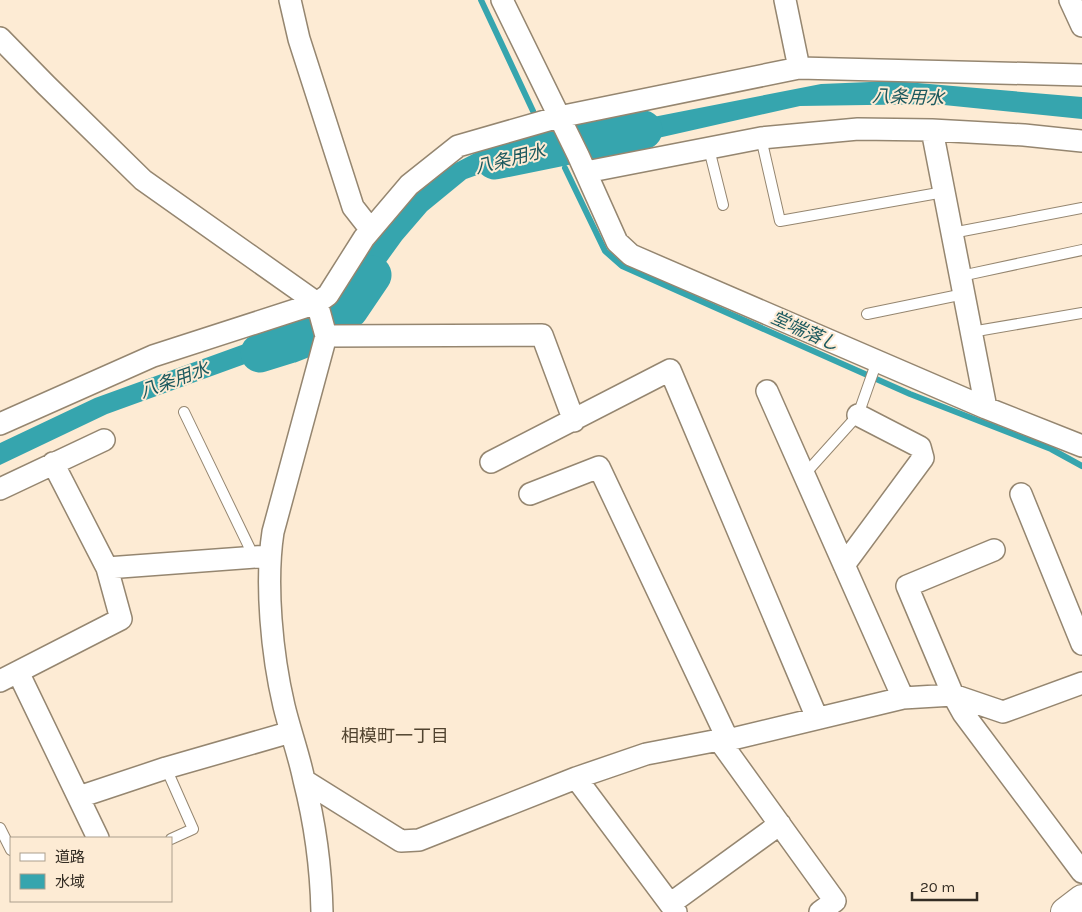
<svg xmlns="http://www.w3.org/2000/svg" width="1082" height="912" viewBox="0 0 1082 912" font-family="Karla,'Noto Sans JP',sans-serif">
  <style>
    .water { fill: #36a5ae }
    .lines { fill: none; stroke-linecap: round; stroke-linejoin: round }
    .stream { stroke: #36a5ae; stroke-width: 6 }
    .river { stroke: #36a5ae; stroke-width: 39 }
    .lane-casing { stroke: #958670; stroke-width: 12 }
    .street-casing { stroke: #958670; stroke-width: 24 }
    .primary-casing { stroke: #958670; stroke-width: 30 }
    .lane { stroke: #fff; stroke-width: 10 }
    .street { stroke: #fff; stroke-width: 21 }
    .primary { stroke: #fff; stroke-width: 28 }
    .labels { text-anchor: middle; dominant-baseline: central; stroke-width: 4; stroke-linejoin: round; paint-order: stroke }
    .water-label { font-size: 18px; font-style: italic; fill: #1c595e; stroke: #fdebd4 }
    .neighbourhood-label { font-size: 18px; fill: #51432f; stroke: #fdebd4 }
  </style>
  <rect width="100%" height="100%" fill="#fdebd4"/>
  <path class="water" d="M 894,81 L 1082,97 L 1082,119 L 934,104 L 800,106 L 596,152 L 587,130 L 821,84 Z
    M 538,135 L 551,159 L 502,166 L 466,179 L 427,211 L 402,240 L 342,323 L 335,306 L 354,287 L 353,270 L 390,217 L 419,185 L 442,170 L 475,153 Z
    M 309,326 L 311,340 L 107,414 L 0,465 L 0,443 L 95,398 L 261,338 Z"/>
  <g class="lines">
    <path class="stream" d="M 481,0 L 533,111
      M 565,168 L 605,251 L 622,266 L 910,394 L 1051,449 L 1082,466"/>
    <path class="river" d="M 495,160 L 643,130
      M 260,353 L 289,344 L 317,333 L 349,309 L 372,275"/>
    <g class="lane-casing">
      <path id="lane" d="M 761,138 L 780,221 L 944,192
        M 709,149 L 723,205
        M 952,233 L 1082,208
        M 961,276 L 1082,250
        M 867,314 L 964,294
        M 971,332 L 1082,313
        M 184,412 L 254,557
        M 804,475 L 858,415 L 877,361
        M 166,768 L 193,829 L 171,839
        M 0,828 L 11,850"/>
    </g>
    <g class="street-casing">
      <path id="street" d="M 290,0 L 299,39 L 353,207 L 371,230
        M 502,0 L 578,155 L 617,242 L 631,255 L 986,408 L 1082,446
        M 785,0 L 799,68
        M 1070,0 L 1082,26
        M 0,38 L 46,85 L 143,180 L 317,303 L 326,336 L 273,532 C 265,584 272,655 284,706 C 290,731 299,755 304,780 C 315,823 321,868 322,912
        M 932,130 L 986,408
        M 586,172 L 761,138 L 858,129 L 932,130 L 1024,135 L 1082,141
        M 326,336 L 542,335 L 574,421
        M 767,391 L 903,698
        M 0,424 L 153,356 L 317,303 L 328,295 L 364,238 L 409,185 L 458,146 L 559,117 L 799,68 L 1082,75
        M 491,462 L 670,370 L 817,718
        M 0,489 L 104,440
        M 530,494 L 599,467 L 728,740
        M 1021,494 L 1082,644
        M 994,550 L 907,586 L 953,695 L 1003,712 L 1082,683
        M 844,565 L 923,458 L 920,447 L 858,415
        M 107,568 L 269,556
        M 18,672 L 98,838
        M 0,681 L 121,619 L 107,568 L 53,463
        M 719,740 L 835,901 L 820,912
        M 576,778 L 676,912
        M 305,781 L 401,841 L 419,840 L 576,778 L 646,754 L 719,740 L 728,740 L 903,698 L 953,695 L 963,713 L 1082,872
        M 79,797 L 166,768 L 291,732
        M 670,904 L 780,824"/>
    </g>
    <g class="primary-casing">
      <path id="primary" d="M 1065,912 L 1082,899"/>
    </g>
    <use href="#lane" class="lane"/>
    <use href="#street" class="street"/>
    <use href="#primary" class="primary"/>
  </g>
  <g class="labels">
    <g class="water-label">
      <text transform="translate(908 97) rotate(2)">八条用水</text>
      <text transform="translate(510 159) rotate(-14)">八条用水</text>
      <text transform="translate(805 331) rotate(24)">堂端落し</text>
      <text transform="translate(174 380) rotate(-20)">八条用水</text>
    </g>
    <g class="neighbourhood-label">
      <text x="395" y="736">相模町一丁目</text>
    </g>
  </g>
  <rect x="10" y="837" width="162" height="65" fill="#fdebd4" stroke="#ac9f8d"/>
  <rect x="20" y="853" width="25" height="8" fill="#ffffff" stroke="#ac9f8d"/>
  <text x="55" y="862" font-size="15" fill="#332c23">道路</text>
  <rect x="20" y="874" width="25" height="15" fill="#36a5ae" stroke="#ac9f8d"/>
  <text x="55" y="887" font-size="15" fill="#332c23">水域</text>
  <path d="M912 892v8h65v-8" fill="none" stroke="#332c23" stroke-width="2.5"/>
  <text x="920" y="892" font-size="15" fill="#332c23" stroke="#fdebd4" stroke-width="4" paint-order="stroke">20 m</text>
</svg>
